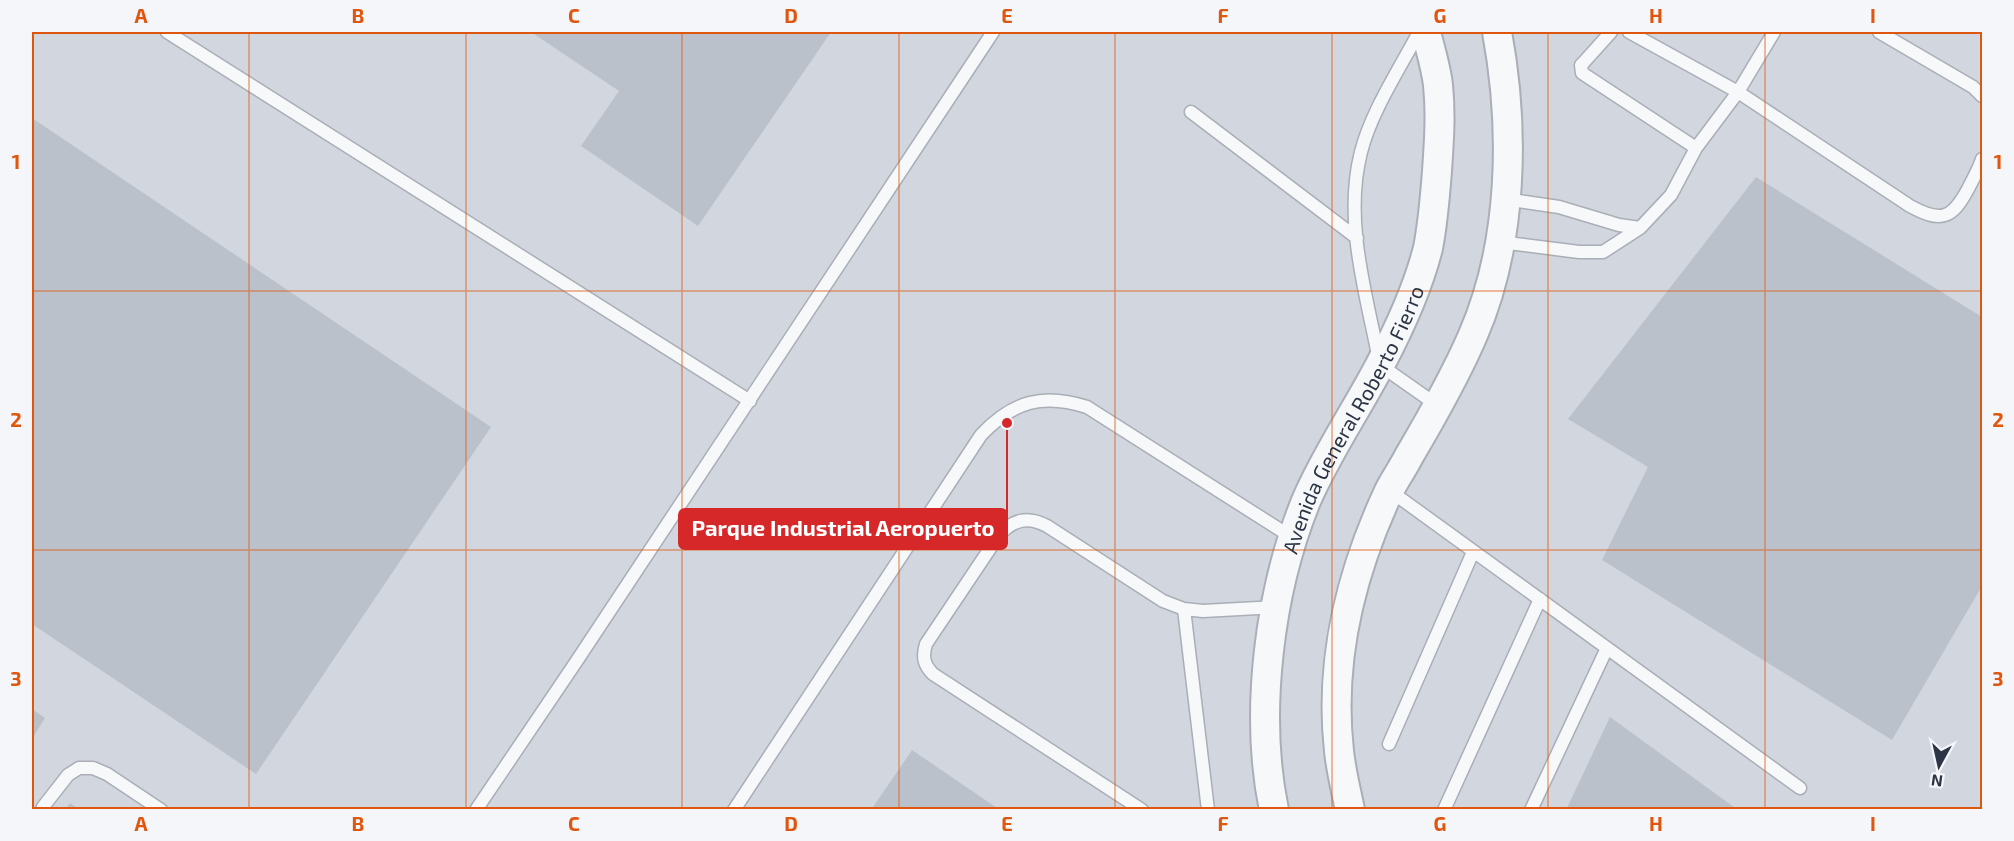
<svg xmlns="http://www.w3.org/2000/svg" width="2014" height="841" viewBox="0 0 2014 841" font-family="'Exo 2',sans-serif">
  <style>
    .built { fill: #d2d6de }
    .building { fill: #bbc1ca }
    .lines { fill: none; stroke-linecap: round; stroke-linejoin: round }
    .service-casing { stroke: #a9aeb7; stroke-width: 15 }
    .tertiary-casing { stroke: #a9aeb7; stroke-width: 32 }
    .service { stroke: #f7f8fa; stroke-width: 12 }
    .tertiary { stroke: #f7f8fa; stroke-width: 28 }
    .grid { fill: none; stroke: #df570f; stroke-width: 1.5; stroke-opacity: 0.55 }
    .labels { text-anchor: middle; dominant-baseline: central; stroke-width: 6; stroke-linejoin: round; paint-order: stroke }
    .street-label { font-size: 21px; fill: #2b3545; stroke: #f4f6f9 }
    .leader { fill: none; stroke: #d62828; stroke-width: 2 }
    .callout-dot { fill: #d62828; stroke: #f4f6f9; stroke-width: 2 }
    .callout { fill: #d62828; stroke: #d62828; stroke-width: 2 }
    .callout-label { font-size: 22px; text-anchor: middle; font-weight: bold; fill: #fff }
    .neatline { fill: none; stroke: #df570f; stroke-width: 2 }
    .grid-label { font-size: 20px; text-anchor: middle; font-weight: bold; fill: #df570f }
  </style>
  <rect width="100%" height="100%" fill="#e4e7ec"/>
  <path class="built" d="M 32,32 L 1977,32 L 1982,37 L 1982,809 L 32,809 Z"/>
  <path class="building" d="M 531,32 L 831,32 L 698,226 L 581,146 L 619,91 Z
    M 32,118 L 491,427 L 256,774 L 32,624 Z
    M 1756,177 L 1982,317 L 1982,586 L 1892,740 L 1602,560 L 1648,467 L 1568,419 Z
    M 32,709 L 45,718 L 32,739 Z
    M 1610,717 L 1738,810 L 1566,810 Z
    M 912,750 L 1000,810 L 871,810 Z
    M 70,803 L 80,810 L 65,810 Z"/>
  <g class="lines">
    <g class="service-casing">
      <path id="service" d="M 167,32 L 750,401
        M 1419,32 C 1400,68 1371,112 1361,152 C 1343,222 1367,296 1380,365 L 1437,405
        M 1611,32 L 1584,62 L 1581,65 L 1582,73 L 1696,148
        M 1629,32 L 1738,92 L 1910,206 C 1941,223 1952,219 1968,189 C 1973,179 1979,169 1982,159
        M 1879,32 L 1973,87 L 1982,96
        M 1191,112 L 1357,238
        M 1505,199 L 1559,207 L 1619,225 L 1640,228
        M 1500,242 L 1579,252 L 1603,252 L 1640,228 L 1671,195 L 1696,148 L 1738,92 L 1774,32
        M 1389,490 L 1800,788
        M 1184,609 L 1208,810
        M 1389,744 L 1473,552
        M 43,807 L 68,775 L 79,768 L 93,768 L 107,774 L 161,810
        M 476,810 L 576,662 L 993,32
        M 734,810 L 981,435 C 1013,401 1043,393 1087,407 L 1293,538
        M 1142,810 L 933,674 C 924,665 922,657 926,644 L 999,535 C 1014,519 1028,516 1047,526 L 1163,601 L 1184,609 L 1203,611 L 1276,607
        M 1444,810 L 1540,599
        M 1531,810 L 1607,648"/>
    </g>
    <g class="tertiary-casing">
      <g id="tertiary">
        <path id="s1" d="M 1274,810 C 1254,714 1269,592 1306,501 C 1326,454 1356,411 1380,365 C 1399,329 1418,288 1428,248 C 1433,223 1435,197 1437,171 C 1439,142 1441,114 1438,85 C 1436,67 1430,49 1426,32"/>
        <path d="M 1350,810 C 1346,790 1341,771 1339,751 C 1329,662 1351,572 1389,491 C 1395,479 1403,468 1409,456 C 1432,417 1455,377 1473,335 C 1513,243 1515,129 1497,32"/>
      </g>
    </g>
    <use href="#service" class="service"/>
    <use href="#tertiary" class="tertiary"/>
  </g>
  <path class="grid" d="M 249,32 L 249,810M 466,32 L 466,810M 682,32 L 682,810M 899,32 L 899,810M 1115,32 L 1115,810M 1332,32 L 1332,810M 1548,32 L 1548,810M 1765,32 L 1765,810M 32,291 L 1982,291M 32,550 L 1982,550"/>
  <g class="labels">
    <g class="street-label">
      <text stroke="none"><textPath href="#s1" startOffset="408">Avenida General Roberto Fierro</textPath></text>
    </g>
  </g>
  <path class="leader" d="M1007 423L1007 529"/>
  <circle class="callout-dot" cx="1007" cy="423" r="6"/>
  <rect class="callout" x="679" y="509" width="328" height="40" rx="6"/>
  <g class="callout-label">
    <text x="843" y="536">Parque Industrial Aeropuerto</text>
  </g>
  <rect width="2014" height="841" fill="none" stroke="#f4f6f9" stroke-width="66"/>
  <g transform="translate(1939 766) rotate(188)" stroke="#f4f6f9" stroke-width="4.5" paint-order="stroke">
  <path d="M0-4.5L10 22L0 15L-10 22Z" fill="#2b3545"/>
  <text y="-9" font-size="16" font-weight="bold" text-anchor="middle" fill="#2b3545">N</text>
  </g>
  <rect x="33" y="33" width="1948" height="775" class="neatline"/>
  <g class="grid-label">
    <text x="141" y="23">A</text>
    <text x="358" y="23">B</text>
    <text x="574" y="23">C</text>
    <text x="791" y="23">D</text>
    <text x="1007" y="23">E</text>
    <text x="1223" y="23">F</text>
    <text x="1440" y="23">G</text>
    <text x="1656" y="23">H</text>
    <text x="1873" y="23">I</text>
    <text x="16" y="169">1</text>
    <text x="1998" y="169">1</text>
    <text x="16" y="427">2</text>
    <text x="1998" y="427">2</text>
    <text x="16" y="686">3</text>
    <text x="1998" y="686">3</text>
    <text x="141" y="831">A</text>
    <text x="358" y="831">B</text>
    <text x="574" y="831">C</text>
    <text x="791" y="831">D</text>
    <text x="1007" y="831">E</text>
    <text x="1223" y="831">F</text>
    <text x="1440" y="831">G</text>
    <text x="1656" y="831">H</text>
    <text x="1873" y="831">I</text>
  </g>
</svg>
